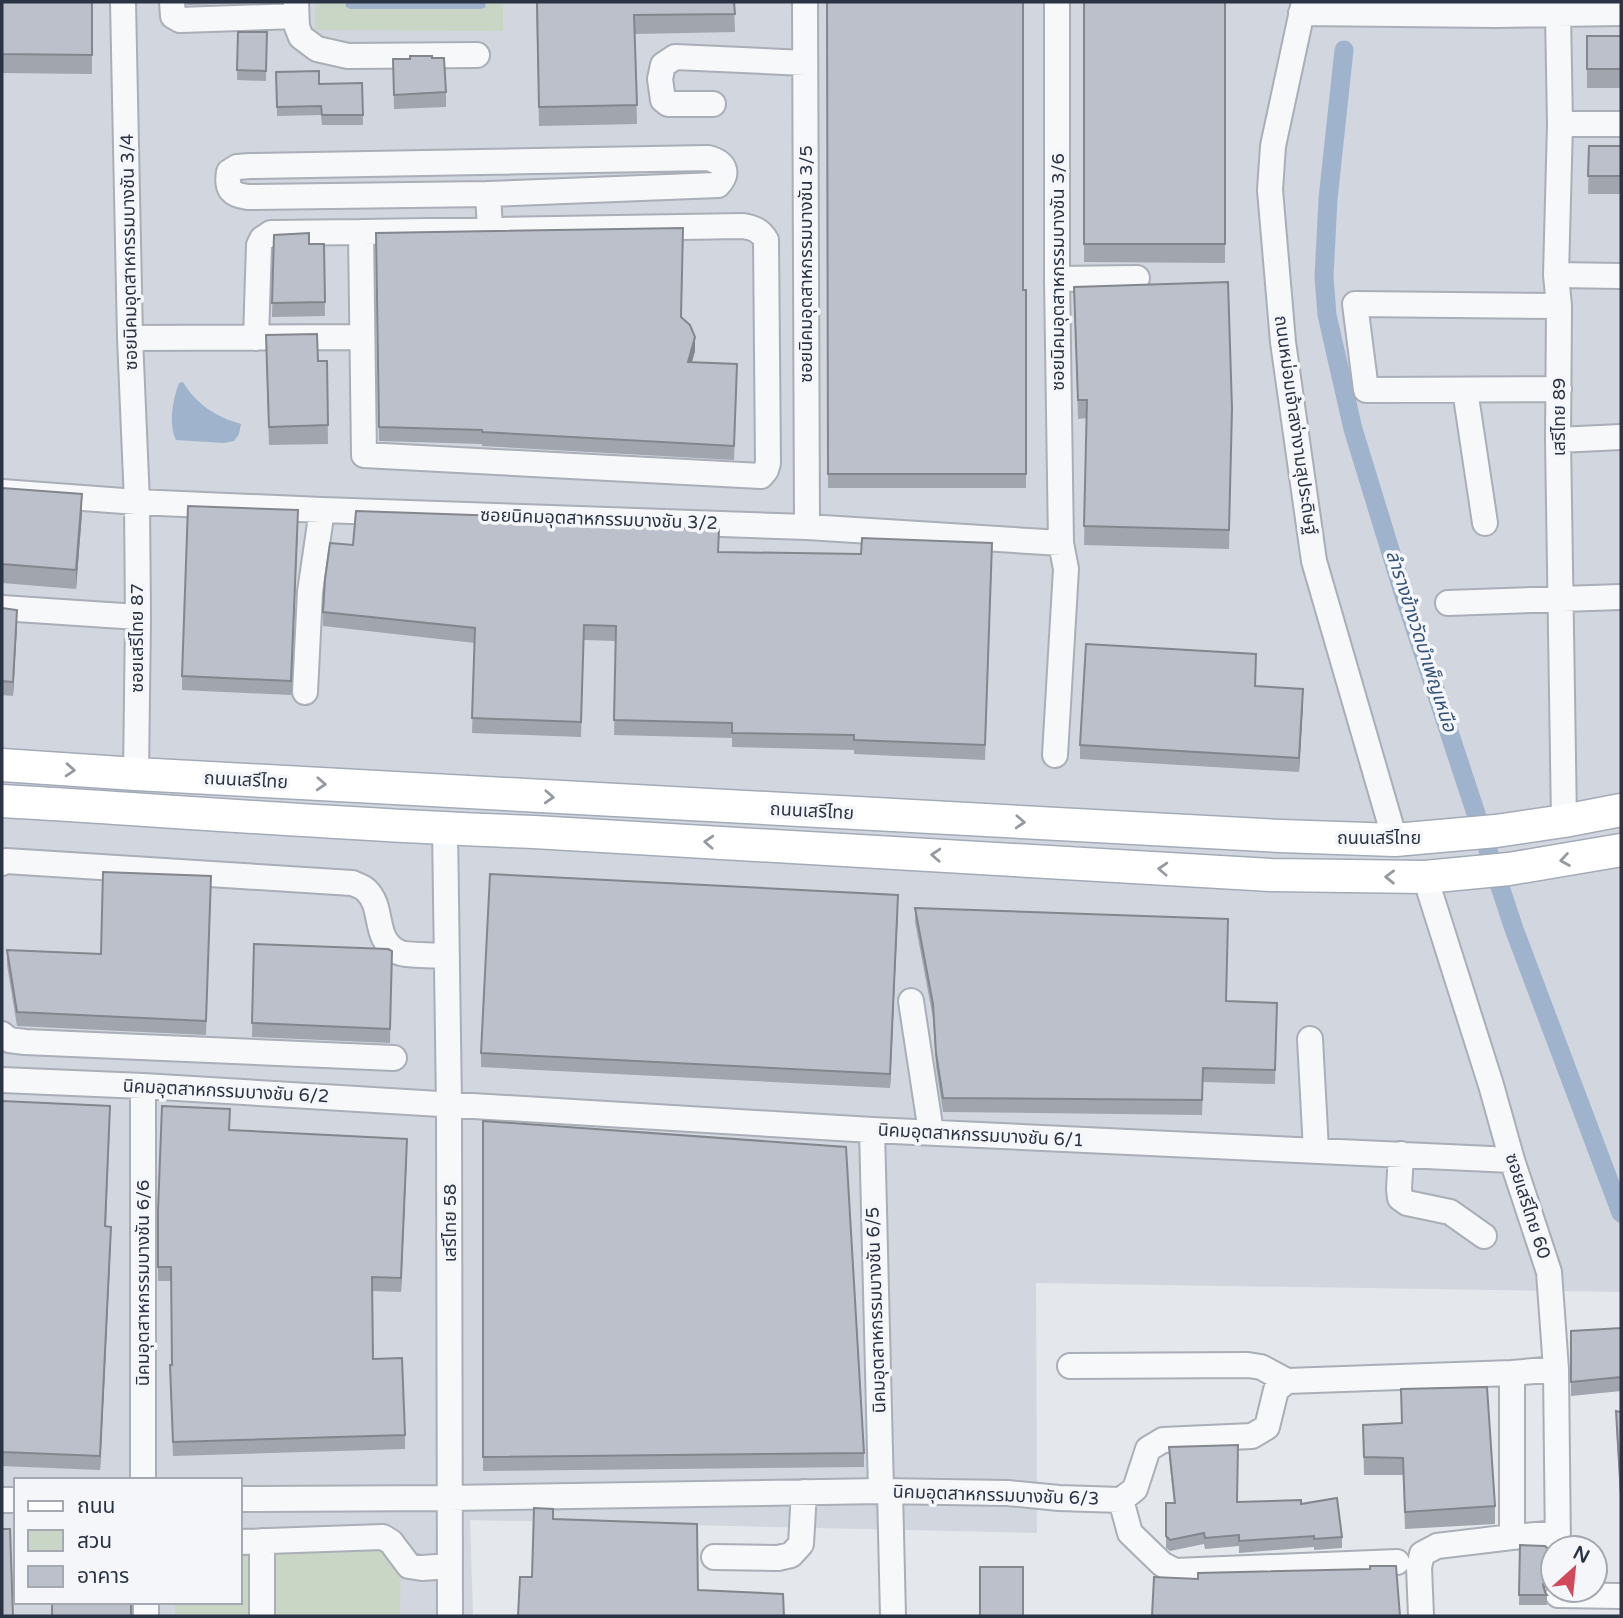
<svg xmlns="http://www.w3.org/2000/svg" width="1623" height="1618" viewBox="0 0 1623 1618" font-family="'Varela Round','Noto Sans Thai',sans-serif">
  <style>
    .built { fill: #d2d6de; fill-rule: evenodd }
    .green { fill: #c9d6c5 }
    .water { fill: #9fb4cc }
    .lines { fill: none; stroke-linecap: round; stroke-linejoin: round }
    .canal { stroke: #9fb4cc; stroke-width: 19 }
    .minor-casing { stroke: #a9aeb7; stroke-width: 28 }
    .major-casing { stroke: #a3abb8; stroke-width: 35 }
    .minor { stroke: #f7f8fa; stroke-width: 24 }
    .major { stroke: #fff; stroke-width: 32 }
    .wall { fill: #a1a5ae }
    .shaded-wall { fill: #83868d }
    .building { fill: #bbc0ca; stroke: #83868d; stroke-width: 2 }
    .oneway { stroke: #959aa2 }
    .labels { text-anchor: middle; dominant-baseline: central; stroke-width: 7; stroke-linejoin: round; paint-order: stroke }
    .street-label { font-size: 18px; fill: #2b3445; stroke: #f4f6f9 }
    .water-label { font-size: 19px; font-style: italic; fill: #34527a; stroke: #f4f6f9 }
  </style>
  <rect width="100%" height="100%" fill="#e4e7ec"/>
  <path class="built" d="M 2,2 L 1621,2 L 1621,1292 L 1036,1283 L 1037,1533 L 470,1520 L 473,1616 L 2,1616 ZM 16,1480 L 240,1480 L 240,1602 L 16,1602 Z"/>
  <path class="green" d="M 315,2 L 345,2 L 346,7 L 485,8 L 486,2 L 503,2 L 503,31 L 315,30 Z
    M 240,1543 L 401,1546 L 400,1616 L 175,1616 L 175,1602 L 240,1602 Z"/>
  <path class="water" d="M 345,2 L 486,2 L 485,8 L 480,9 L 350,9 L 346,7 Z
    M 183,382 C 196,404 216,417 241,424 L 239,434 L 234,441 L 224,443 L 176,440 C 168,424 173,399 179,383 Z"/>
  <g class="lines">
    <path class="canal" d="M 1344,50 L 1328,199 L 1324,277 L 1327,315 L 1353,429 L 1402,589 L 1514,929 L 1621,1213"/>
    <g class="minor-casing">
      <path id="minor" d="M 123,2 L 130,338 L 137,502 L 138,617 L 136,774
        M 172,2 L 173,16 L 180,20 L 296,16
        M 296,2 L 297,27 L 301,37 L 317,49 L 348,56 L 477,55
        M 805,2 L 807,527
        M 1304,2 L 1273,146 L 1270,190 L 1283,342 L 1314,561 L 1395,840
        M 1301,13 L 1497,15 L 1621,13
        M 1558,14 L 1560,124 L 1556,275 L 1559,306 L 1558,440 L 1564,821
        M 713,104 L 668,104 L 663,100 L 660,79 L 663,65 L 675,57 L 805,63
        M 1560,124 L 1621,124
        M 488,194 L 718,185 C 730,172 724,162 708,158 L 250,166 L 237,167 L 229,172 C 226,189 231,195 248,197 L 488,194 L 490,230
        M 743,226 C 754,228 760,230 766,240 L 768,463 L 766,470 L 761,476 L 364,455 L 361,232 Z
        M 1556,275 L 1621,276
        M 1057,279 L 1137,278
        M 1559,306 L 1355,304 L 1366,390 L 1559,389
        M 130,338 L 361,337
        M 256,338 L 259,245 L 262,239 L 271,233 L 361,232
        M 1465,390 L 1485,523
        M 1558,440 L 1621,437
        M 2,492 L 137,502 L 322,510 L 807,527 L 1061,543
        M 1448,603 L 1621,597
        M 2,608 L 138,617
        M 305,692 L 310,592 L 322,510
        M 1055,755 L 1066,569 L 1061,543 L 1057,279 L 1057,2
        M 445,829 L 449,1105 L 450,1616
        M 2,863 L 6,861 L 352,883 C 357,885 363,887 366,890 C 385,908 372,939 398,952 C 406,956 436,955 447,956
        M 1425,877 L 1491,1085 L 1512,1160 L 1549,1272 L 1556,1369 L 1558,1548
        M 911,1001 L 931,1132
        M 2,1034 L 9,1040 L 25,1042 L 394,1058
        M 1310,1039 L 1316,1150
        M 2,1080 L 143,1086 L 872,1130 L 1512,1160
        M 872,1130 L 881,1491
        M 1401,1154 L 1399,1189 L 1400,1198 L 1407,1203 L 1450,1212 L 1484,1236
        M 1070,1366 L 1248,1365 L 1261,1367 L 1287,1381
        M 143,1480 L 143,1086
        M 890,1491 L 893,1616
        M 240,1499 L 450,1498 L 881,1491 L 1008,1493 L 1059,1498 L 1121,1500 L 1135,1489 L 1148,1449 L 1163,1440 L 1252,1436 L 1267,1427 L 1276,1390 L 1287,1381 L 1512,1373 L 1556,1369
        M 2,1500 L 16,1500
        M 1121,1500 L 1130,1533 L 1162,1564 L 1175,1571 L 1397,1562
        M 1512,1537 L 1558,1533
        M 262,1541 L 262,1616
        M 240,1542 L 383,1537 L 391,1542 L 409,1566 L 422,1568 L 450,1566
        M 714,1557 L 778,1558 L 791,1555 L 801,1544 L 804,1492
        M 1558,1595 L 1621,1596
        M 146,1602 L 146,1616
        M 1421,1616 L 1419,1567 L 1422,1554 L 1437,1546 L 1512,1537 L 1512,1373"/>
    </g>
    <g class="major-casing">
      <path id="major" d="M 2,765 L 136,774 L 1281,836 L 1395,840 L 1496,831 L 1564,821 L 1621,810
        M 2,801 C 179,811 356,826 534,832 L 1271,875 L 1425,877 L 1509,869 L 1621,850"/>
    </g>
    <use href="#minor" class="minor"/>
    <use href="#major" class="major"/>
  </g>
  <path class="wall" d="M 2,2 L 92,2 L 92,74 L 2,73 Z
    M 186,2 L 249,2 L 249,3 L 187,5 Z
    M 536,2 L 734,2 L 735,32 L 635,34 L 637,124 L 539,126 Z
    M 827,2 L 1023,290 L 1026,290 L 1026,488 L 828,488 Z
    M 1084,2 L 1225,2 L 1225,263 L 1084,262 Z
    M 238,32 L 267,32 L 266,81 L 237,80 Z
    M 1587,36 L 1621,36 L 1621,88 L 1587,88 Z
    M 393,59 L 446,92 L 446,107 L 394,109 Z
    M 276,72 L 319,84 L 362,83 L 363,125 L 322,125 L 321,115 L 277,116 Z
    M 1589,146 L 1621,146 L 1621,194 L 1588,194 Z
    M 376,233 L 681,318 L 695,351 L 692,362 L 737,379 L 734,460 L 482,446 L 482,444 L 379,441 Z
    M 274,235 L 309,244 L 324,244 L 325,316 L 272,317 Z
    M 1074,287 L 1232,428 L 1229,549 L 1084,545 L 1087,418 L 1078,419 Z
    M 266,354 L 318,361 L 327,361 L 328,444 L 269,445 Z
    M 2,488 L 82,513 L 76,589 L 2,583 Z
    M 298,525 L 291,695 L 182,690 L 182,676 Z
    M 588,526 L 719,552 L 992,558 L 985,760 L 854,754 L 854,750 L 732,747 L 732,738 L 614,735 L 616,641 L 584,640 L 581,737 L 472,733 L 475,643 L 323,626 L 323,612 L 353,545 Z
    M 2,608 L 17,624 L 13,696 L 2,695 Z
    M 1256,668 L 1255,686 L 1303,703 L 1299,772 L 1080,759 L 1080,745 Z
    M 211,890 L 206,1035 L 17,1026 L 7,965 L 7,950 L 101,954 Z
    M 915,908 L 1226,1001 L 1277,1003 L 1275,1084 L 1203,1082 L 1202,1115 L 943,1112 L 936,1067 L 933,1018 L 915,922 Z
    M 898,909 L 890,1088 L 481,1067 L 481,1053 Z
    M 254,944 L 392,951 L 390,1043 L 252,1037 Z
    M 2,1101 L 110,1120 L 106,1226 L 111,1241 L 100,1470 L 2,1466 Z
    M 483,1121 L 864,1453 L 864,1467 L 483,1471 Z
    M 230,1130 L 407,1153 L 401,1292 L 372,1291 L 373,1359 L 405,1435 L 405,1449 L 173,1456 L 170,1379 L 172,1365 L 171,1281 L 158,1281 L 158,1211 Z
    M 1621,1328 L 1621,1391 L 1571,1396 L 1571,1331 Z
    M 1401,1389 L 1495,1506 L 1495,1524 L 1405,1529 L 1403,1475 L 1364,1475 L 1363,1425 L 1402,1423 Z
    M 1616,1411 L 1621,1412 L 1621,1510 L 1616,1425 Z
    M 1169,1447 L 1237,1502 L 1301,1504 L 1342,1537 L 1342,1548 L 1314,1550 L 1314,1547 L 1239,1553 L 1239,1546 L 1205,1549 L 1204,1544 L 1170,1551 L 1166,1548 L 1166,1503 L 1174,1503 L 1169,1458 Z
    M 1520,1545 L 1550,1583 L 1544,1590 L 1547,1595 L 1547,1605 L 1519,1605 Z"/>
  <path class="shaded-wall" d="M 695,337 L 695,351 L 688,376 L 688,362 Z
    M 82,494 L 82,513 L 76,589 L 76,570 Z
    M 298,510 L 298,525 L 291,695 L 291,681 Z
    M 17,610 L 17,624 L 13,696 L 13,682 Z
    M 1303,689 L 1303,703 L 1299,772 L 1299,758 Z
    M 898,895 L 898,909 L 890,1088 L 890,1074 Z
    M 407,1139 L 407,1153 L 401,1292 L 401,1278 Z
    M 111,1227 L 111,1241 L 100,1470 L 100,1456 Z
    M 1550,1573 L 1550,1583 L 1545,1588 L 1543,1594 L 1543,1585 L 1545,1579 Z"/>
  <path class="building" d="M 2,2 L 92,2 L 92,55 L 2,54 Z
    M 537,2 L 734,2 L 735,14 L 634,15 L 637,105 L 539,107 Z
    M 827,2 L 1023,2 L 1023,290 L 1026,290 L 1026,474 L 828,474 Z
    M 1084,2 L 1225,2 L 1225,244 L 1084,244 Z
    M 238,32 L 267,32 L 266,71 L 237,70 Z
    M 1587,36 L 1621,36 L 1621,69 L 1587,69 Z
    M 410,56 L 432,56 L 432,58 L 444,58 L 446,92 L 394,95 L 393,59 L 410,59 Z
    M 319,71 L 319,84 L 362,83 L 363,115 L 322,115 L 321,106 L 277,107 L 276,72 Z
    M 1589,146 L 1621,146 L 1621,176 L 1588,176 Z
    M 683,228 L 681,317 L 690,325 L 695,337 L 688,362 L 737,364 L 734,446 L 482,432 L 482,430 L 379,427 L 376,233 Z
    M 309,233 L 309,244 L 324,244 L 325,302 L 272,303 L 274,235 Z
    M 1228,282 L 1232,409 L 1229,530 L 1084,526 L 1087,400 L 1078,400 L 1074,287 Z
    M 317,334 L 318,361 L 327,361 L 328,425 L 269,427 L 266,335 Z
    M 2,488 L 82,494 L 76,570 L 2,564 Z
    M 188,506 L 298,510 L 291,681 L 182,676 Z
    M 356,511 L 588,519 L 587,526 L 719,529 L 718,552 L 861,554 L 862,538 L 992,543 L 985,745 L 854,740 L 854,735 L 732,733 L 732,723 L 614,720 L 616,626 L 584,625 L 581,722 L 472,718 L 475,628 L 323,612 L 325,579 L 330,543 L 353,545 Z
    M 2,608 L 17,610 L 13,682 L 2,681 Z
    M 1086,644 L 1256,654 L 1255,686 L 1303,689 L 1299,758 L 1080,745 Z
    M 103,872 L 211,876 L 206,1021 L 17,1012 L 7,950 L 101,954 Z
    M 490,874 L 898,895 L 890,1074 L 481,1053 Z
    M 915,908 L 1228,919 L 1226,1001 L 1277,1003 L 1275,1070 L 1203,1068 L 1202,1100 L 943,1098 L 936,1053 L 933,1004 Z
    M 254,944 L 388,949 L 392,951 L 390,1029 L 252,1023 Z
    M 2,1101 L 110,1106 L 105,1226 L 111,1227 L 100,1456 L 2,1452 Z
    M 162,1106 L 230,1109 L 229,1130 L 407,1139 L 401,1278 L 372,1277 L 373,1359 L 402,1358 L 405,1435 L 173,1442 L 170,1365 L 172,1365 L 171,1267 L 158,1267 L 158,1211 Z
    M 483,1121 L 846,1147 L 864,1453 L 483,1457 Z
    M 1621,1328 L 1621,1377 L 1571,1382 L 1571,1331 Z
    M 1487,1387 L 1495,1506 L 1405,1512 L 1403,1458 L 1364,1457 L 1363,1425 L 1402,1423 L 1401,1389 Z
    M 1616,1411 L 1621,1412 L 1621,1496 Z
    M 1238,1445 L 1237,1502 L 1301,1500 L 1301,1504 L 1337,1498 L 1342,1537 L 1314,1539 L 1314,1536 L 1239,1541 L 1239,1535 L 1205,1538 L 1204,1533 L 1170,1540 L 1166,1536 L 1166,1503 L 1175,1503 L 1169,1447 Z
    M 534,1508 L 553,1509 L 553,1519 L 697,1524 L 698,1590 L 783,1594 L 784,1616 L 518,1616 L 520,1577 L 532,1577 Z
    M 2,1529 L 10,1529 L 13,1616 L 2,1616 Z
    M 1520,1545 L 1545,1546 L 1550,1551 L 1550,1573 L 1545,1579 L 1543,1585 L 1545,1592 L 1547,1595 L 1519,1595 Z
    M 1370,1566 L 1396,1566 L 1400,1616 L 1152,1616 L 1154,1577 L 1198,1579 L 1198,1573 L 1370,1569 Z
    M 980,1567 L 1023,1567 L 1023,1616 L 980,1616 Z
    M 52,1602 L 131,1602 L 131,1616 L 52,1616 Z"/>
  <defs><path id="oneway-chevron" d="M-2-3.5L2.5 0L-2 3.5" fill="none" stroke-width="1.6" stroke-linecap="round" stroke-linejoin="round" transform="scale(1.75)"/></defs>
  <g class="oneway">
    <use href="#oneway-chevron" transform="translate(70 770) rotate(4)"/>
    <use href="#oneway-chevron" transform="translate(321 784) rotate(3)"/>
    <use href="#oneway-chevron" transform="translate(549 797) rotate(3)"/>
    <use href="#oneway-chevron" transform="translate(1020 822) rotate(3)"/>
    <use href="#oneway-chevron" transform="translate(709 842) rotate(-177)"/>
    <use href="#oneway-chevron" transform="translate(936 855) rotate(-177)"/>
    <use href="#oneway-chevron" transform="translate(1565 860) rotate(171)"/>
    <use href="#oneway-chevron" transform="translate(1163 869) rotate(-177)"/>
    <use href="#oneway-chevron" transform="translate(1390 877) rotate(-179)"/>
  </g>
  <g class="labels">
    <g class="street-label">
      <text transform="translate(129 252) rotate(-91)">ซอยนิคมอุตสาหกรรมบางชัน 3/4</text>
      <text transform="translate(806 264) rotate(-90)">ซอยนิคมอุตสาหกรรมบางชัน 3/5</text>
      <text transform="translate(1058 272) rotate(-90)">ซอยนิคมอุตสาหกรรมบางชัน 3/6</text>
      <text transform="translate(1559 417) rotate(-90)">เสรีไทย 89</text>
      <text transform="translate(1296 425) rotate(82)">ถนนหม่อมเจ้าสง่างามสุประดิษฐ์</text>
      <text transform="translate(599 519) rotate(2)">ซอยนิคมอุตสาหกรรมบางชัน 3/2</text>
      <text transform="translate(137 638) rotate(-90)">ซอยเสรีไทย 87</text>
      <text transform="translate(246 780) rotate(3)">ถนนเสรีไทย</text>
      <text transform="translate(812 811) rotate(3)">ถนนเสรีไทย</text>
      <text x="1379" y="838">ถนนเสรีไทย</text>
      <text transform="translate(226 1091) rotate(3)">นิคมอุตสาหกรรมบางชัน 6/2</text>
      <text transform="translate(981 1135) rotate(3)">นิคมอุตสาหกรรมบางชัน 6/1</text>
      <text transform="translate(1528 1206) rotate(72)">ซอยเสรีไทย 60</text>
      <text transform="translate(450 1223) rotate(-90)">เสรีไทย 58</text>
      <text transform="translate(143 1283) rotate(-90)">นิคมอุตสาหกรรมบางชัน 6/6</text>
      <text transform="translate(876 1310) rotate(-92)">นิคมอุตสาหกรรมบางชัน 6/5</text>
      <text transform="translate(996 1495) rotate(2)">นิคมอุตสาหกรรมบางชัน 6/3</text>
    </g>
    <g class="water-label">
      <text transform="translate(1421 641) rotate(72)">ลำรางข้างวัดบำเพ็ญเหนือ</text>
    </g>
  </g>
  <rect width="1623" height="1618" fill="none" stroke="#2b3445" stroke-width="7"/>
  <rect x="14" y="1478" width="228" height="126" fill="#f4f6f9" stroke="#a4a8b1" stroke-width="2"/>
  <rect x="28" y="1501" width="35" height="10" fill="#ffffff" stroke="#a4a8b1" stroke-width="2"/>
  <text x="77" y="1513" font-size="21" fill="#2b3445">ถนน</text>
  <rect x="28" y="1530" width="35" height="21" fill="#c9d6c5" stroke="#a4a8b1" stroke-width="2"/>
  <text x="77" y="1548" font-size="21" fill="#2b3445">สวน</text>
  <rect x="28" y="1566" width="35" height="21" fill="#bbc0ca" stroke="#a4a8b1" stroke-width="2"/>
  <text x="77" y="1583" font-size="21" fill="#2b3445">อาคาร</text>
  <g transform="translate(1574 1569) rotate(27)"><circle r="33" fill="#f4f6f9" stroke="#a4a8b1" stroke-width="2"/>
  <path d="M0-5L12 26L0 18L-12 26Z" fill="#d1495b"/>
  <text y="-10" font-size="19" font-weight="bold" text-anchor="middle" fill="#2b3445">N</text>
  </g>
</svg>
